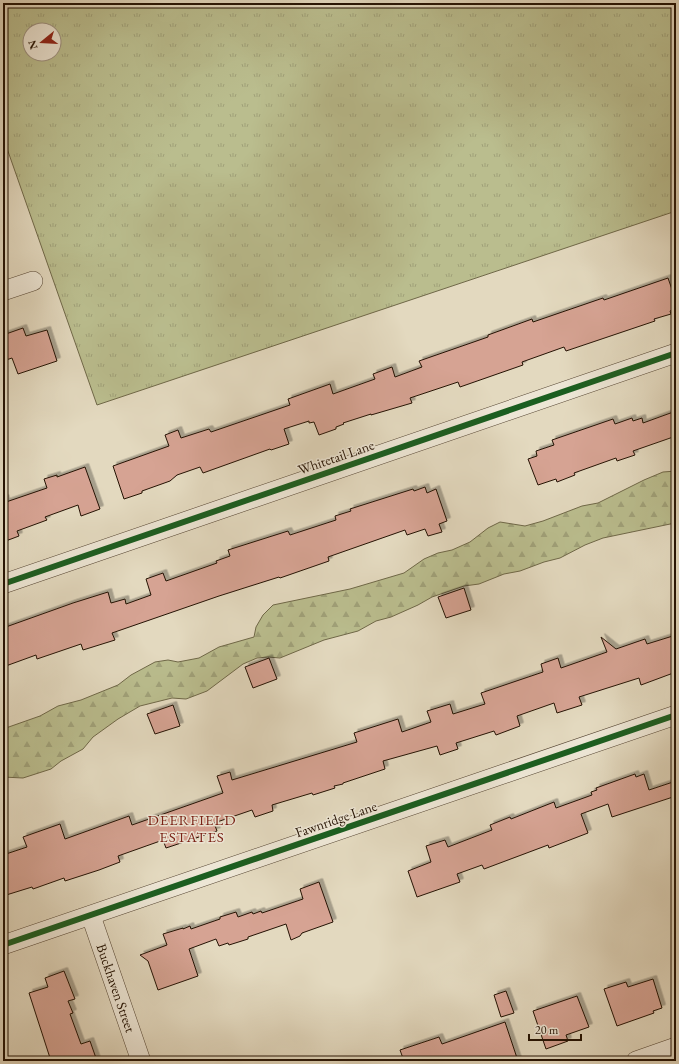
<svg xmlns="http://www.w3.org/2000/svg" width="679" height="1064" viewBox="0 0 679 1064" font-family="'EB Garamond',serif">
  <style>
    .grass { fill: url(#grass-tufts); stroke: #6f6848; fill-rule: evenodd }
    .forest { fill: url(#forest-firs); stroke: #6f6848 }
    .building { fill: #d6a393; stroke: #241203; filter: url(#shadow) }
    .lines { fill: none; stroke-linecap: round; stroke-linejoin: round }
    .street-casing { stroke: #544432; stroke-width: 20 }
    .street { stroke: #ede6d5; stroke-width: 19 }
    .cycleway-casing { stroke: #ede6d5; stroke-width: 8 }
    .cycleway { stroke: #1b5e20; stroke-width: 6 }
    .labels { text-anchor: middle; dominant-baseline: central; stroke-width: 3; stroke-linejoin: round; paint-order: stroke }
    .street-label { font-size: 14px; fill: #241203; stroke: #ede6d5 }
    .neighbourhood-label { font-size: 15px; letter-spacing: 1px; fill: #7a1f14; stroke: #ede6d5 }
  </style>
  <defs>
    <pattern id="grass-tufts" width="24" height="20" patternUnits="userSpaceOnUse"><rect width="24" height="20" fill="#babd8e"/><path d="M3 7l-1-3M5 7V3M7 7l1-3M15 17l-1-3M17 17v-4M19 17l1-3" fill="none" stroke="#a0a179"/></pattern>
    <pattern id="forest-firs" width="22" height="20" patternUnits="userSpaceOnUse"><rect width="22" height="20" fill="#babd8e"/><path d="M5 1l3.5 6h-7zM16 11l3.5 6h-7z" fill="#a0a179"/></pattern>
    <filter id="shadow"><feDropShadow dx="3.5" dy="-3.5" stdDeviation="0" flood-color="#0004"/></filter>
  </defs>
  <rect width="100%" height="100%" fill="#e3d9bf"/>
  <filter id="stains"><feTurbulence type="fractalNoise" baseFrequency=".005" numOctaves="4"/><feColorMatrix values="0 0 0 0 .2 0 0 0 0 .09 0 0 0 0 .02 0 0 0 .5 -.17"/></filter>
  <radialGradient id="worn" r=".72"><stop offset=".6" stop-color="#630" stop-opacity="0"/><stop offset="1" stop-color="#630" stop-opacity=".3"/></radialGradient>
  <path class="grass" d="M 3,3 L 676,3 L 676,211 L 97,405 L 3,137 ZM 30,30 L 54,30 L 54,54 L 30,54 Z"/>
  <path class="forest" d="M 676,471 L 676,522 L 675,523 L 603,538 L 585,545 L 560,558 L 544,562 L 520,571 L 504,574 L 479,584 L 464,586 L 432,597 L 418,605 L 391,617 L 376,621 L 358,631 L 324,640 L 280,658 L 268,657 L 257,658 L 243,664 L 207,691 L 186,699 L 172,698 L 140,706 L 118,719 L 93,737 L 83,749 L 61,761 L 51,769 L 23,778 L 3,777 L 3,729 L 40,716 L 58,706 L 81,700 L 118,685 L 131,675 L 155,662 L 168,660 L 178,662 L 199,658 L 219,647 L 254,637 L 256,627 L 263,615 L 273,605 L 350,589 L 404,573 L 424,559 L 438,553 L 452,550 L 470,542 L 488,528 L 500,522 L 525,526 L 543,521 L 582,506 L 598,503 L 644,480 L 663,472 Z"/>
  <path class="building" d="M 668,278 L 676,301 L 676,308 L 670,311 L 671,314 L 654,319 L 655,321 L 566,351 L 564,347 L 522,362 L 523,365 L 460,387 L 458,382 L 410,398 L 412,403 L 371,415 L 371,414 L 343,423 L 344,424 L 336,427 L 336,429 L 319,435 L 314,422 L 309,423 L 309,421 L 284,429 L 289,444 L 271,450 L 270,449 L 203,473 L 200,467 L 177,475 L 170,481 L 142,491 L 142,493 L 124,499 L 113,466 L 169,446 L 165,435 L 178,430 L 181,438 L 209,429 L 211,432 L 290,405 L 288,399 L 330,384 L 333,394 L 375,379 L 373,374 L 392,367 L 395,377 L 422,367 L 419,361 L 488,337 L 488,335 L 532,319 L 533,322 L 603,298 L 604,300 Z
    M 23,328 L 26,336 L 47,330 L 57,361 L 18,374 L 12,358 L 3,361 L 3,335 Z
    M 676,411 L 676,436 L 633,451 L 635,455 L 617,461 L 616,458 L 574,473 L 575,475 L 557,482 L 556,479 L 538,485 L 528,459 L 537,456 L 536,451 L 554,445 L 552,440 L 613,419 L 615,424 L 632,418 L 633,421 L 642,418 L 643,423 Z
    M 85,467 L 100,509 L 81,516 L 78,505 L 45,517 L 47,520 L 17,531 L 19,536 L 3,542 L 3,498 L 5,498 L 6,502 L 47,488 L 44,479 L 57,475 L 57,477 Z
    M 425,487 L 427,493 L 436,489 L 447,521 L 439,524 L 442,532 L 428,536 L 425,529 L 407,535 L 405,530 L 328,557 L 329,561 L 280,578 L 279,577 L 219,596 L 112,633 L 115,640 L 83,650 L 81,644 L 37,659 L 36,655 L 3,667 L 3,628 L 73,603 L 108,592 L 111,603 L 125,599 L 126,604 L 151,595 L 146,579 L 163,573 L 166,581 L 217,563 L 216,561 L 230,556 L 228,550 L 288,531 L 290,535 L 336,520 L 335,516 L 351,511 L 350,509 L 413,489 L 414,491 Z
    M 464,588 L 471,610 L 446,618 L 438,597 Z
    M 676,635 L 676,672 L 641,685 L 639,678 L 579,697 L 582,705 L 557,713 L 554,703 L 517,716 L 520,726 L 496,735 L 494,731 L 456,743 L 458,749 L 440,755 L 437,746 L 383,761 L 385,769 L 343,783 L 343,784 L 334,786 L 335,788 L 313,795 L 312,793 L 272,805 L 273,811 L 255,817 L 252,810 L 214,823 L 217,831 L 166,848 L 163,840 L 118,856 L 120,862 L 99,870 L 65,881 L 64,878 L 33,889 L 32,887 L 3,896 L 3,855 L 27,847 L 23,837 L 60,824 L 65,839 L 129,816 L 132,825 L 223,793 L 217,776 L 230,772 L 232,780 L 357,742 L 354,733 L 398,719 L 402,732 L 431,722 L 427,711 L 450,704 L 453,714 L 485,704 L 481,693 L 543,672 L 541,664 L 558,658 L 561,668 L 607,652 L 601,637 L 616,649 L 645,639 L 647,644 Z
    M 269,658 L 277,679 L 253,688 L 245,667 Z
    M 173,705 L 180,726 L 155,734 L 147,714 Z
    M 635,774 L 636,777 L 644,774 L 649,790 L 676,781 L 676,796 L 612,817 L 608,804 L 581,814 L 588,833 L 549,848 L 548,845 L 484,869 L 482,865 L 457,874 L 460,882 L 417,897 L 408,871 L 431,862 L 426,846 L 445,840 L 448,847 L 492,830 L 490,825 L 510,817 L 511,819 L 554,802 L 556,808 L 592,795 L 591,792 L 597,790 L 596,788 Z
    M 319,882 L 333,922 L 302,933 L 300,936 L 291,940 L 286,924 L 248,937 L 248,939 L 229,945 L 228,943 L 219,946 L 216,939 L 189,949 L 198,976 L 158,990 L 148,961 L 140,955 L 167,945 L 163,934 L 183,928 L 183,929 L 190,926 L 191,929 L 220,919 L 220,917 L 236,912 L 238,917 L 252,912 L 253,914 L 261,911 L 262,913 L 303,899 L 300,889 Z
    M 64,971 L 75,999 L 68,1001 L 73,1013 L 70,1014 L 81,1044 L 90,1041 L 97,1061 L 51,1061 L 29,993 L 48,987 L 45,978 Z
    M 653,979 L 662,1008 L 653,1011 L 654,1013 L 617,1026 L 604,989 L 626,982 L 628,987 Z
    M 506,991 L 514,1013 L 501,1017 L 494,995 Z
    M 577,996 L 589,1027 L 566,1035 L 568,1041 L 546,1049 L 533,1011 Z
    M 505,1022 L 518,1061 L 404,1061 L 400,1050 L 439,1037 L 442,1044 Z"/>
  <g class="lines">
    <g class="street-casing">
      <path id="street" d="M 3,291 L 33,281
        M 3,584 L 676,353
        M 91,916 L 141,1061
        M 3,945 L 676,715
        M 636,1061 L 676,1047"/>
    </g>
    <use href="#street" class="street"/>
    <g class="cycleway-casing">
      <path id="cycleway" d="M 3,584 L 676,353
        M 3,945 L 676,715"/>
    </g>
    <use href="#cycleway" class="cycleway"/>
  </g>
  <g class="labels">
    <g class="street-label">
      <text transform="translate(336 457) rotate(-19)">Whitetail Lane</text>
      <text transform="translate(336 819) rotate(-19)">Fawnridge Lane</text>
      <text transform="translate(116 988) rotate(71)">Buckhaven Street</text>
    </g>
    <g class="neighbourhood-label">
      <text x="192" y="819">DEERFIELD<tspan x="192" dy="17">ESTATES</tspan></text>
    </g>
  </g>
  <rect width="679" height="1064" fill="none" stroke="#e3d9bf" stroke-width="16"/>
  <rect x="4" y="4" width="671" height="1056" fill="none" stroke="#241203" stroke-width="2"/>
  <rect x="8" y="8" width="663" height="1048" fill="none" stroke="#241203"/>
  <g transform="translate(42 42) rotate(252)"><circle r="19" fill="#ede6d5" stroke="#9d9181"/>
  <path d="M0-3L7 15L0 10L-7 15Z" fill="#8f2418"/>
  <text y="-6" font-size="11" font-weight="bold" text-anchor="middle" fill="#241203">N</text>
  </g>
  <path d="M529 1034v6h52v-6" fill="none" stroke="#241203" stroke-width="2"/>
  <text x="535" y="1034" font-size="12" fill="#241203" stroke="#ede6d5" stroke-width="3" paint-order="stroke">20 m</text>
  <rect width="100%" height="100%" filter="url(#stains)"/>
  <rect width="100%" height="100%" fill="url(#worn)"/>
</svg>
